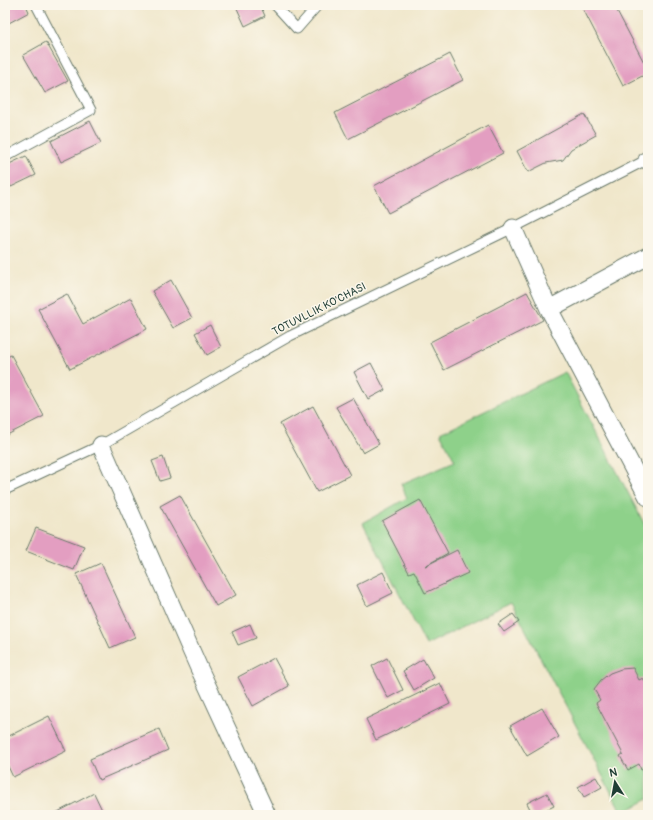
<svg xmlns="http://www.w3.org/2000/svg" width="653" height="820" viewBox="0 0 653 820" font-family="Pangolin,sans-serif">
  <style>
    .green { fill: #8ed18a; stroke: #56875f }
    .building { fill: #e39ec1 }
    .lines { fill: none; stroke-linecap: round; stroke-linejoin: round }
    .lane-casing { stroke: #687869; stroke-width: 11 }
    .street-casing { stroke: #687869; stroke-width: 19 }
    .lane { stroke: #fff; stroke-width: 9 }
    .street { stroke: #fff; stroke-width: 17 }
    .labels { text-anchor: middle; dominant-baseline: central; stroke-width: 3; stroke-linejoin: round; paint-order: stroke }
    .street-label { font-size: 11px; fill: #1f3d34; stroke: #fbf7ec }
  </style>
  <rect width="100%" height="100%" fill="#fbf7ec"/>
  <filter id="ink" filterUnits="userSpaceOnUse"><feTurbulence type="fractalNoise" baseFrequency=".025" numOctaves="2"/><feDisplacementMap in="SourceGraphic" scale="8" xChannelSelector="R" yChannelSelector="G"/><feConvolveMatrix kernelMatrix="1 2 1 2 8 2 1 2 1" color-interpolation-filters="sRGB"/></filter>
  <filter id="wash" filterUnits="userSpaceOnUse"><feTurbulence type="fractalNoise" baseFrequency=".012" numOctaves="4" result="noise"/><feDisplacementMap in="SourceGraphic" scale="16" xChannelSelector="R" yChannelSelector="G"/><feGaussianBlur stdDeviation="0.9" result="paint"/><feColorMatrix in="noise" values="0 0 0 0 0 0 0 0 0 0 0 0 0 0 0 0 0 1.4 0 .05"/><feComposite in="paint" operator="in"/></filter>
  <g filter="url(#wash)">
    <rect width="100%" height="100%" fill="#f0e7cb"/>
    <path class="green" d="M 565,372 L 648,531 L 648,799 L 622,813 L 511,602 L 426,645 L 363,523 L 407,498 L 401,484 L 455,461 L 440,433 Z"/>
    <g id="blocks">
      <path class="building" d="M 5,5 L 26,5 L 29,12 L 7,24 L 5,21 Z
        M 237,5 L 260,5 L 265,16 L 245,26 L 236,6 Z
        M 581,5 L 614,5 L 648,70 L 648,73 L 623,86 Z
        M 46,42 L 68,81 L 45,93 L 23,55 Z
        M 450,54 L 463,80 L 348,139 L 335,113 Z
        M 584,114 L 596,135 L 571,149 L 563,160 L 546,163 L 528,172 L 517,151 Z
        M 90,121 L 101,143 L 61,162 L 51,141 Z
        M 488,125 L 503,153 L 388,213 L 374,186 Z
        M 26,156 L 36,175 L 11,187 L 5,175 L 5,166 Z
        M 171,280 L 192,318 L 173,328 L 152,291 Z
        M 527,292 L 543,320 L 444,370 L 430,342 Z
        M 67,294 L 83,324 L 131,298 L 147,329 L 70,369 L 38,309 Z
        M 210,325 L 221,347 L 207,355 L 195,333 Z
        M 11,355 L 44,416 L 5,436 L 5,358 Z
        M 371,363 L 385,390 L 368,399 L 354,372 Z
        M 353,398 L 379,444 L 363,453 L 336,407 Z
        M 313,406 L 350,475 L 317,492 L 280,424 Z
        M 163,457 L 170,478 L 160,481 L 152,461 Z
        M 180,495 L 236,595 L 216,606 L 160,506 Z
        M 420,500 L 448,553 L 425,566 L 457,550 L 468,573 L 425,593 L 414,571 L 409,573 L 382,521 Z
        M 36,528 L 84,546 L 74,570 L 26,551 Z
        M 101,563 L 135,637 L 110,648 L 76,574 Z
        M 383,572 L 393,593 L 367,606 L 357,585 Z
        M 513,614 L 519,622 L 504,632 L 498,624 Z
        M 250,624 L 256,638 L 238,645 L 232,632 Z
        M 274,658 L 289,686 L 253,706 L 238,677 Z
        M 387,658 L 403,690 L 388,698 L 372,666 Z
        M 423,659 L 434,678 L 414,690 L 403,671 Z
        M 633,668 L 639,680 L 643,678 L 648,687 L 648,766 L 641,770 L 639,764 L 628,770 L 620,756 L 623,754 L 596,703 L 600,700 L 594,689 L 601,680 L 610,673 L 621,669 Z
        M 440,683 L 450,704 L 376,740 L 366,719 Z
        M 542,708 L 559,737 L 527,756 L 510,726 Z
        M 49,716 L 66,751 L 13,777 L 5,760 L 5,738 Z
        M 159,729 L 168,750 L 99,780 L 90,759 Z
        M 596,777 L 602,787 L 584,797 L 578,787 Z
        M 94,793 L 102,810 L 92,815 L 52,815 Z
        M 547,793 L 554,806 L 536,815 L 533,815 L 527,803 Z"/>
    </g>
  </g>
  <g filter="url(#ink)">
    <use href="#blocks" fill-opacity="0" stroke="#687869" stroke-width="1"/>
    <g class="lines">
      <g class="lane-casing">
        <path id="lane" d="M 275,5 L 297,29 L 318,5
          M 5,157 L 91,110 L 36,5
          M 5,490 L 101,445 L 290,336 L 513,228 L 648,159"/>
      </g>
      <g class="street-casing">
        <path id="street" d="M 647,160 L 648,161
          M 513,228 L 549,309 L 648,497
          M 549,309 L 648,256
          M 101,445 L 198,666 L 267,815"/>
      </g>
      <use href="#lane" class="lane"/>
      <use href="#street" class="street"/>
    </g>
  </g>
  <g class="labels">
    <g class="street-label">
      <text transform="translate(319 309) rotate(-27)">TOTUVLLIK KO'CHASI</text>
    </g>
  </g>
  <rect width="653" height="820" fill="none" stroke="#fbf7ec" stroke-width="20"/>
  <g transform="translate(615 782) rotate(349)" stroke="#fbf7ec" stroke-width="3" paint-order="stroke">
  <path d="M0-3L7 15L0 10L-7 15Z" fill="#1f3d34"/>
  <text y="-6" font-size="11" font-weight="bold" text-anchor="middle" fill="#1f3d34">N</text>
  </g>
</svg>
